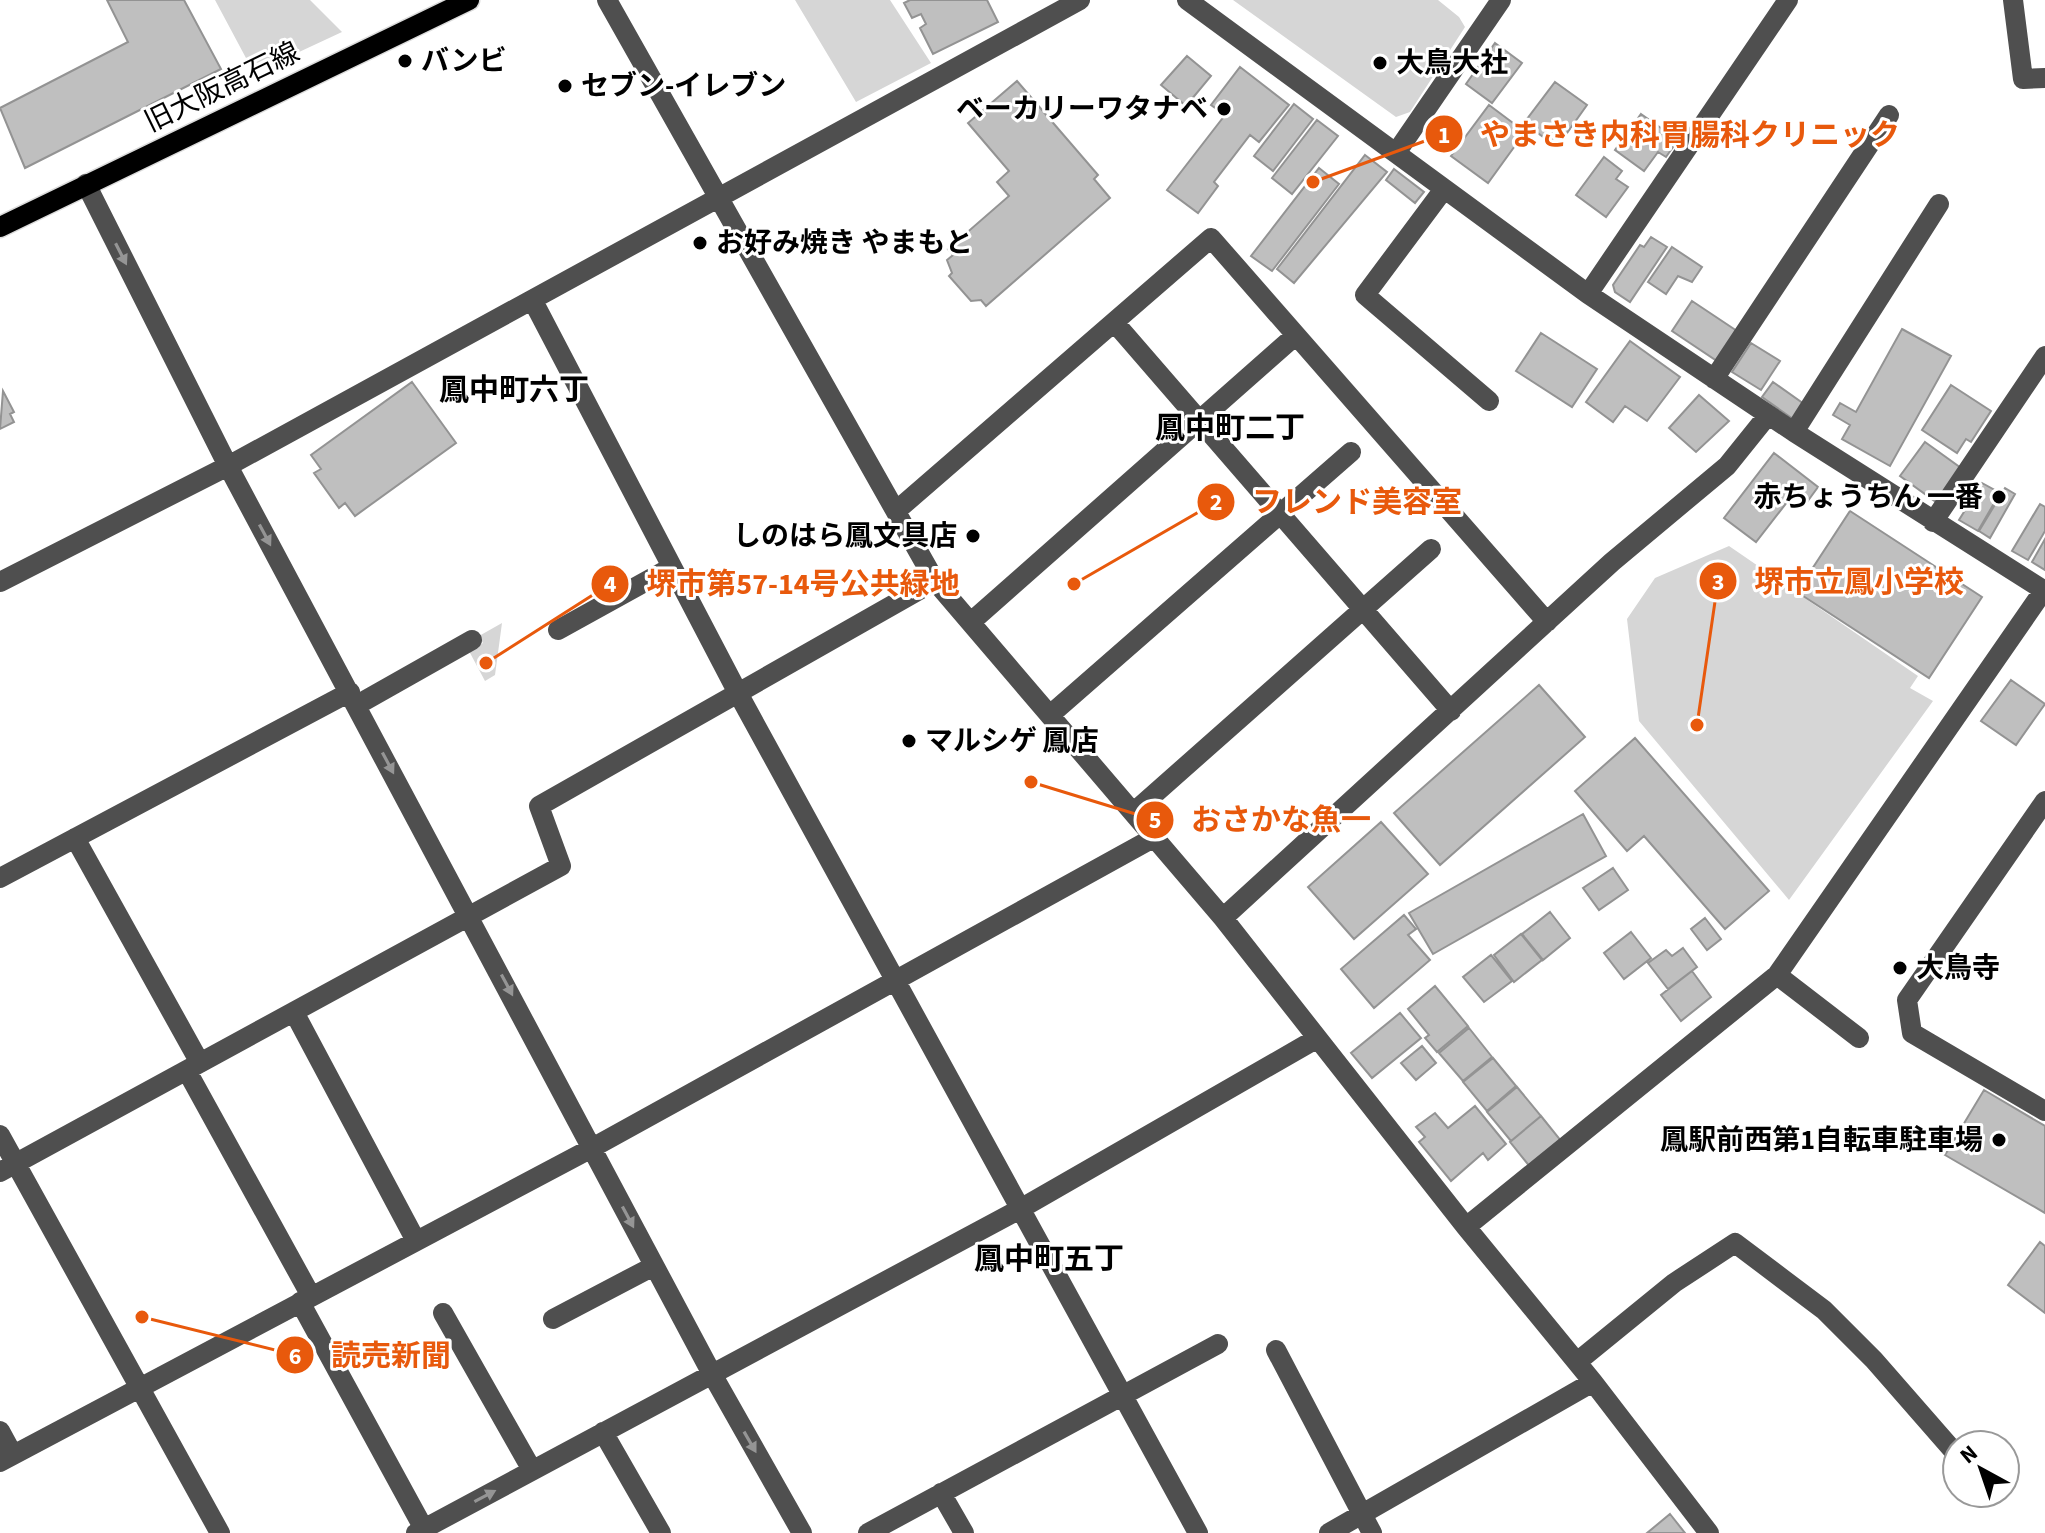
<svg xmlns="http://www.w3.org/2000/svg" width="2045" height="1533" viewBox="0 0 2045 1533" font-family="'Source Sans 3','Noto Sans JP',sans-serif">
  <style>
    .green { fill: #d6d6d6 }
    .building { fill: #bfbfbf; stroke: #939393; stroke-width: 2 }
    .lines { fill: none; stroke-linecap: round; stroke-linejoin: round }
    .major-casing { stroke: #dbdbdb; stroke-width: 23 }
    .minor { stroke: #4f4f4f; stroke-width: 20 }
    .major { stroke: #000; stroke-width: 20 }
    .oneway { fill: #959595 }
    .poi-dot { fill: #000; stroke: #fff; stroke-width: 3 }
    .labels { text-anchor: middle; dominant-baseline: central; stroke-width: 6; stroke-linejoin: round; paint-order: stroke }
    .poi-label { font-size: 28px; font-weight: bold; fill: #000; stroke: #fff; text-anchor: start }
    .street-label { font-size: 28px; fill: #000; stroke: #fff }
    .neighbourhood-label { font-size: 30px; font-weight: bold; fill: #000; stroke: #fff }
    .leader { fill: none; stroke: #e8590c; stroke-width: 3 }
    .callout-dot { fill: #e8590c; stroke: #fff; stroke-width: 3 }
    .mark-label { font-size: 24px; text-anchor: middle; font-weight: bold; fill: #fff }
    .callout-label { font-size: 30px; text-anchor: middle; font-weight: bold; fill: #e8590c; stroke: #fff; stroke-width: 6; stroke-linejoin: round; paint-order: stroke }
  </style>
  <rect width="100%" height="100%" fill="#fff"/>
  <path class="green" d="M 215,0 L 310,0 L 342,32 L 254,73 Z
    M 795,0 L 890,0 L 931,63 L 856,102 Z
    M 1233,0 L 1438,0 L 1459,17 L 1465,27 L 1410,112 L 1396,117 Z
    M 1729,546 L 1918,676 L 1910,688 L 1933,701 L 1789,900 L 1639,721 L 1627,619 L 1655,578 Z
    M 502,623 L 495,675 L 485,681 L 469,651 L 483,643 L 479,636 Z"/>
  <path class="building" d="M 107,0 L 184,0 L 221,69 L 25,168 L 0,108 L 128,42 Z
    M 910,0 L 987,0 L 998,22 L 933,54 L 920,28 L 926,24 L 921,14 L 912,18 L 904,3 Z
    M 1495,43 L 1522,63 L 1492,103 L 1466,84 Z
    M 1187,56 L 1211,76 L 1186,106 L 1161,85 Z
    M 1240,67 L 1289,105 L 1259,142 L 1250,135 L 1214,182 L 1218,186 L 1198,213 L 1167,190 L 1225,115 L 1211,105 Z
    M 1017,81 L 1098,175 L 1094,179 L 1110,198 L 986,306 L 981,300 L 971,301 L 949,276 L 952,273 L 947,260 L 953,255 L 948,249 L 1009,196 L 997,182 L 1009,171 L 968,123 Z
    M 1555,82 L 1587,105 L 1557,147 L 1524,123 Z
    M 1294,104 L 1313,119 L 1273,171 L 1254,156 Z
    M 1489,105 L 1525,132 L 1488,183 L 1451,156 Z
    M 1641,114 L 1678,140 L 1666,157 L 1658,152 L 1644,171 L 1615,150 Z
    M 1317,120 L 1338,136 L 1292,194 L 1272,178 Z
    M 1365,155 L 1387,172 L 1294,283 L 1277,269 Z
    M 1604,157 L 1622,171 L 1616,179 L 1628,187 L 1606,217 L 1576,195 Z
    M 1319,168 L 1339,184 L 1272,271 L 1251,256 Z
    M 1394,169 L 1424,192 L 1415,203 L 1386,180 Z
    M 1651,237 L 1667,247 L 1630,302 L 1615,292 L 1613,285 L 1640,245 L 1644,247 Z
    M 1672,247 L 1702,267 L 1692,282 L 1678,276 L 1666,294 L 1648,282 Z
    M 1692,301 L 1737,331 L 1717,361 L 1672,331 Z
    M 1902,329 L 1951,356 L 1890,466 L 1842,439 L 1850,425 L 1833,415 L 1840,403 L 1856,412 Z
    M 1541,333 L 1597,369 L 1572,407 L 1516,371 Z
    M 1630,341 L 1680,377 L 1647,421 L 1625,406 L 1613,422 L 1586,402 Z
    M 1751,343 L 1780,361 L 1761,390 L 1732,372 Z
    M 412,382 L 456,443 L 355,516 L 345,503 L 339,508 L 314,473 L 321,469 L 311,455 Z
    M 1773,382 L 1804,404 L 1793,419 L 1762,397 Z
    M 1951,385 L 1991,411 L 1971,442 L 1966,439 L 1957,453 L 1922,430 Z
    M 3,391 L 14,412 L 10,414 L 14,422 L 0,429 Z
    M 1699,395 L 1729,421 L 1696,452 L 1669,428 Z
    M 1925,442 L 1961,468 L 1936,502 L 1900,476 Z
    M 1774,453 L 1818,487 L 1807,502 L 1795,492 L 1756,542 L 1724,518 Z
    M 1982,483 L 2000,493 L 1978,531 L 1959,520 Z
    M 2005,488 L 2015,494 L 1990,538 L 1979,531 Z
    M 2040,504 L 2045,507 L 2045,531 L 2028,560 L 2012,551 Z
    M 1850,511 L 1982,597 L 1929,678 L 1797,592 Z
    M 2045,539 L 2045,570 L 2032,562 Z
    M 2011,680 L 2045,704 L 2016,745 L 1981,721 Z
    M 1539,685 L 1585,737 L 1440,865 L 1394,813 Z
    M 1635,738 L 1769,891 L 1725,929 L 1644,836 L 1627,851 L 1575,791 Z
    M 1583,814 L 1606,856 L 1433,954 L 1409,913 Z
    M 1381,822 L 1428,874 L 1354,939 L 1308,887 Z
    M 1613,868 L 1628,890 L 1599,910 L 1583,888 Z
    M 1550,912 L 1570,938 L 1543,960 L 1522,934 Z
    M 1404,915 L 1416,929 L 1408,935 L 1430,960 L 1374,1008 L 1341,969 Z
    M 1705,918 L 1721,939 L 1707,950 L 1691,929 Z
    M 1631,932 L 1651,958 L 1624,979 L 1604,953 Z
    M 1521,934 L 1542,960 L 1514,982 L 1494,955 Z
    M 1683,948 L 1697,967 L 1668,989 L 1648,963 L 1666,950 L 1672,956 Z
    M 1491,955 L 1512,981 L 1484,1002 L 1463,977 Z
    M 1692,971 L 1711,997 L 1681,1021 L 1661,995 Z
    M 1435,986 L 1468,1026 L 1437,1052 L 1425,1038 L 1429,1035 L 1408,1009 Z
    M 1400,1013 L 1421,1038 L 1372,1078 L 1351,1053 Z
    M 1469,1028 L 1492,1057 L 1463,1081 L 1439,1053 Z
    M 1422,1046 L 1436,1063 L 1416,1080 L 1401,1063 Z
    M 1493,1058 L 1516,1086 L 1487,1111 L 1463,1082 Z
    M 1517,1087 L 1541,1116 L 1511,1141 L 1487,1112 Z
    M 1984,1090 L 2045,1126 L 2045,1213 L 1945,1155 Z
    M 1475,1106 L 1506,1144 L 1488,1160 L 1483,1153 L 1451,1181 L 1419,1142 L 1425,1137 L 1416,1127 L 1435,1113 L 1448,1128 Z
    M 1541,1116 L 1562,1142 L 1531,1168 L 1510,1142 Z
    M 2040,1242 L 2045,1246 L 2045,1313 L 2008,1285 Z
    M 1670,1514 L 1685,1533 L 1647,1533 Z"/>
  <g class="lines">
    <g class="major-casing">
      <path id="major" d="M 0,227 L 469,0"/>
    </g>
    <path class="minor" d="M 607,0 L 935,581 L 1223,918 L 1466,1227 L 1593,1382 L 1709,1533
      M 1187,0 L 1588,294 L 1794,432 L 2045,591
      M 2013,0 L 2023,79 L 2045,78
      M 1396,153 L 1501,0
      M 86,184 L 228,466 L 712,1374 L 802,1533
      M 1444,189 L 1365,295 L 1489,401
      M 1588,294 L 1788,0
      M 533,301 L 739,695 L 1198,1533
      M 1115,323 L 1451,711
      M 1714,379 L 1889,115
      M 1794,432 L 1939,204
      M 896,511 L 1211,238 L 1547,622
      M 1933,522 L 2045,356
      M 0,582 L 228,466 L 1080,0
      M 971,622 L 1296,335
      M 558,630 L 672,567
      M 357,705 L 472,640
      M 1050,715 L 1351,452
      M 2045,801 L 1907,1000 L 1912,1033 L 2045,1111
      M 1134,812 L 1431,549
      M 75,838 L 200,1063
      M 0,878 L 350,692
      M 1223,918 L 1612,562 L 1727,466 L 1768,415
      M 1777,975 L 1859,1038
      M 294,1012 L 416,1241
      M 187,1071 L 311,1296
      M 0,1135 L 220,1533
      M 0,1172 L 561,866 L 539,806 L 935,581
      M 1466,1227 L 1777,975 L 2044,590
      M 300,1302 L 424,1529
      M 443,1313 L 532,1470
      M 553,1319 L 654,1266
      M 1276,1350 L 1372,1533
      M 1577,1362 L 1674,1283 L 1735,1243 L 1824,1310 L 1874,1360 L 1957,1455
      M 0,1431 L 13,1455
      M 603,1432 L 661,1533
      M 0,1462 L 592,1148 L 1155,837
      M 941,1493 L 964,1533
      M 416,1533 L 1020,1209 L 1316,1039
      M 868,1533 L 1218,1344
      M 1329,1533 L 1593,1382"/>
    <use href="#major" class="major"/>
  </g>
  <defs><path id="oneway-solid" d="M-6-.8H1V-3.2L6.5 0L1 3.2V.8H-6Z" transform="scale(2)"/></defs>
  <g class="oneway">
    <use href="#oneway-solid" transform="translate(121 254) rotate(63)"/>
    <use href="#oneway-solid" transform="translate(265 535) rotate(62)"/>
    <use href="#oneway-solid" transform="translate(388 763) rotate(62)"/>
    <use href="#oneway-solid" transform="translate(507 985) rotate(62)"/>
    <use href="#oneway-solid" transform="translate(628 1217) rotate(62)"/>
    <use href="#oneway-solid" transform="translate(750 1442) rotate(60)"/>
    <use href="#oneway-solid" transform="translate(485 1496) rotate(-28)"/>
  </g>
  <g class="poi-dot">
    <circle cx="405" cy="61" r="8"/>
    <circle cx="1380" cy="63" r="8"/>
    <circle cx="565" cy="86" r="8"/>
    <circle cx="1224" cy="109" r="8"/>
    <circle cx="700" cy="243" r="8"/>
    <circle cx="1999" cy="497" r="8"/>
    <circle cx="973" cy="536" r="8"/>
    <circle cx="909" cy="741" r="8"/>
    <circle cx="1900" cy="968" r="8"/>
    <circle cx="1999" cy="1140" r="8"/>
  </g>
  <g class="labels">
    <g class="poi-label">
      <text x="421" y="61">バンビ</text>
      <text x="1396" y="63">大鳥大社</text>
      <text x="581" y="86">セブン-イレブン</text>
      <text x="1208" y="109" text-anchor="end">ベーカリーワタナベ</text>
      <text x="716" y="243">お好み焼き やまもと</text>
      <text x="1983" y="497" text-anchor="end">赤ちょうちん 一番</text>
      <text x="957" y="536" text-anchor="end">しのはら鳳文具店</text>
      <text x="925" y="741">マルシゲ 鳳店</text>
      <text x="1916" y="968">大鳥寺</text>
      <text x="1983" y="1140" text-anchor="end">鳳駅前西第1自転車駐車場</text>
    </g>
    <g class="street-label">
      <text transform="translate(222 87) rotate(-26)">旧大阪高石線</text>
    </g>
    <g class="neighbourhood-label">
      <text x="514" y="390">鳳中町六丁</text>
      <text x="1230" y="428">鳳中町二丁</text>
      <text x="1049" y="1259">鳳中町五丁</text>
    </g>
  </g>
  <path class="leader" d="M1313 182L1444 134M1074 584L1216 502M1697 725L1718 581M486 663L610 584M1031 782L1155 820M142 1317L295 1355"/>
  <g class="callout-dot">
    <circle cx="1313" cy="182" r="8"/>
    <circle cx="1074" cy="584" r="8"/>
    <circle cx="1697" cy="725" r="8"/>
    <circle cx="486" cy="663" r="8"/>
    <circle cx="1031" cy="782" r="8"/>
    <circle cx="142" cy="1317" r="8"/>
    <circle cx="1444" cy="134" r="20"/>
    <circle cx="1216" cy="502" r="20"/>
    <circle cx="1718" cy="581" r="20"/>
    <circle cx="610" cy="584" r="20"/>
    <circle cx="1155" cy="820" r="20"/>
    <circle cx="295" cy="1355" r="20"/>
  </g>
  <g class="mark-label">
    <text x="1444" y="143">1</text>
    <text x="1216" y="510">2</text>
    <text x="1718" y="590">3</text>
    <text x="610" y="592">4</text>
    <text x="1155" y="828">5</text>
    <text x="295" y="1364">6</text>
  </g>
  <g class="callout-label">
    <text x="1690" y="145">やまさき内科胃腸科クリニック</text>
    <text x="1357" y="512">フレンド美容室</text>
    <text x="1859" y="592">堺市立鳳小学校</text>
    <text x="803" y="594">堺市第57-14号公共緑地</text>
    <text x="1281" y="830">おさかな魚一</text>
    <text x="391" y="1366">読売新聞</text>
  </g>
  <g transform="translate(1981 1469) rotate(320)"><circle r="38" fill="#ffffff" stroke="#999999" stroke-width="2"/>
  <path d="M0-6L14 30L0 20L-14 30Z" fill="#000000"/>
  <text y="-12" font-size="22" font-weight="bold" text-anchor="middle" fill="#000000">N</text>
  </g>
</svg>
